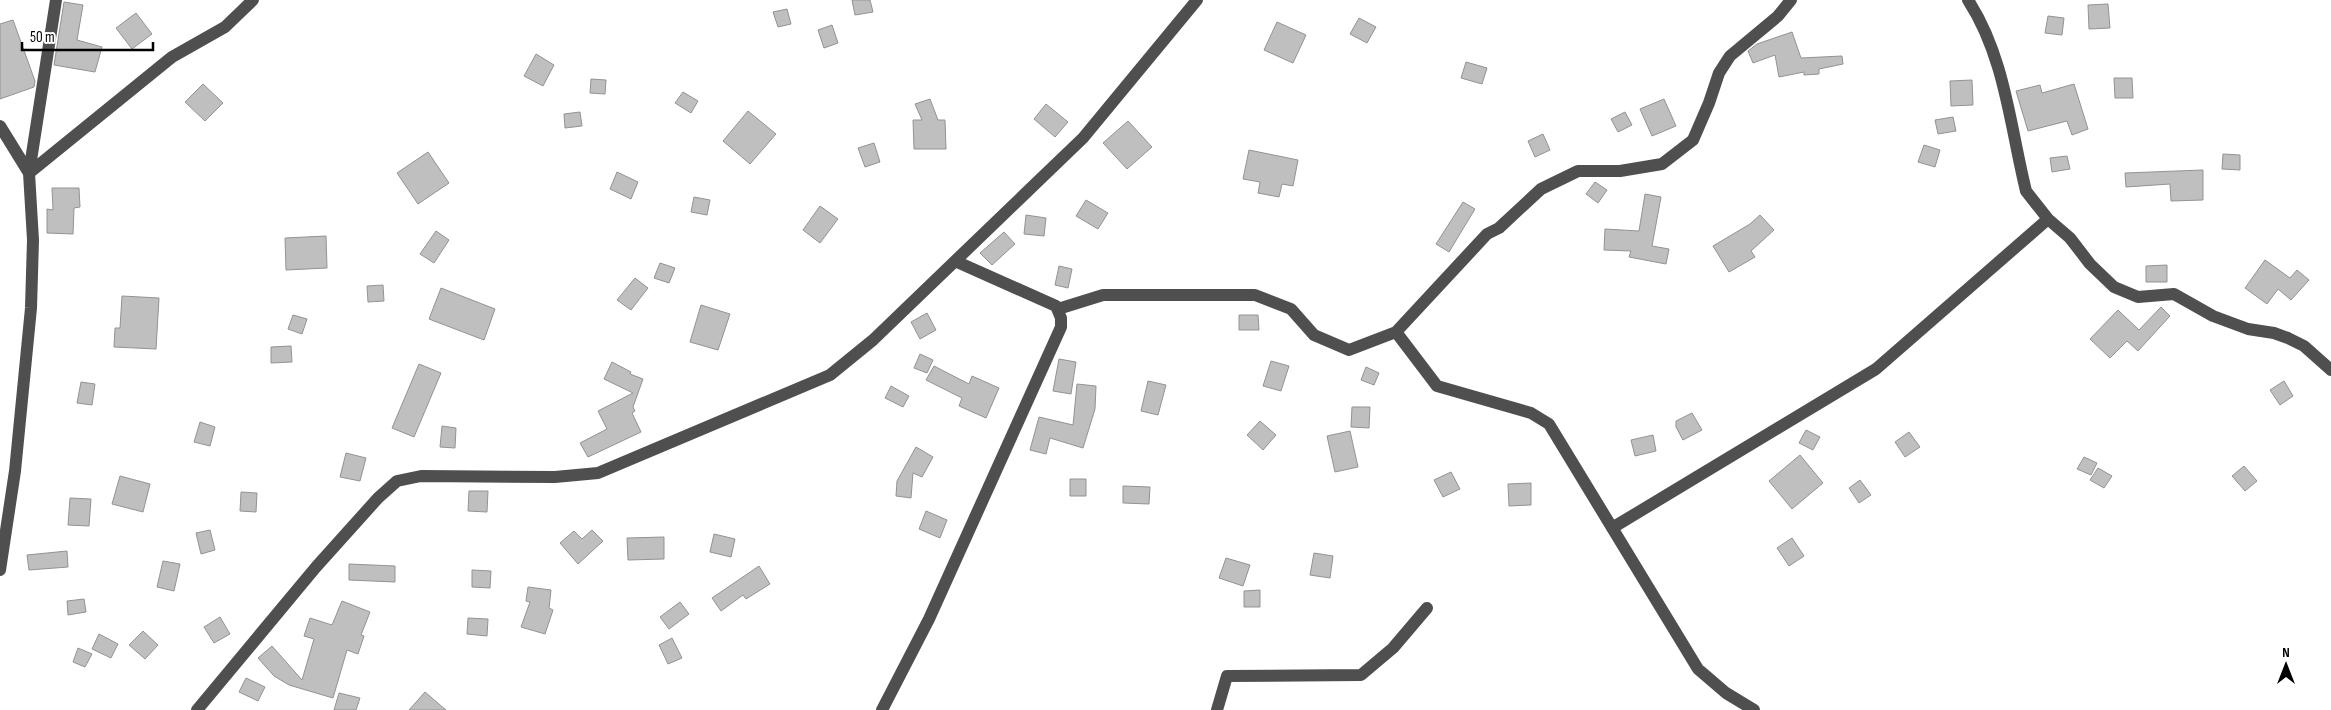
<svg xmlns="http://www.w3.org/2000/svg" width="2331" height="710" viewBox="0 0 2331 710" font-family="'Sofia Sans Condensed',sans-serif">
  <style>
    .building { fill: #bfbfbf; stroke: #939393 }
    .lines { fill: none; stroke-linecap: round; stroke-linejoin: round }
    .minor { stroke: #4f4f4f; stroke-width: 12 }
  </style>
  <rect width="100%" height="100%" fill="#fff"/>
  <path class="building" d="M 852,0 L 870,0 L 873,12 L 855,15 Z
    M 64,2 L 83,5 L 77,40 L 102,47 L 95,72 L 54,65 Z
    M 2108,4 L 2110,28 L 2089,29 L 2088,5 Z
    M 787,9 L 791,24 L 778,27 L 773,12 Z
    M 136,13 L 152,34 L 132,49 L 116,28 Z
    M 2048,16 L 2064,18 L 2062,35 L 2045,33 Z
    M 1359,18 L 1376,27 L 1367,43 L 1350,34 Z
    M 13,20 L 35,81 L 34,87 L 0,99 L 0,24 Z
    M 1277,22 L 1306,35 L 1293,63 L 1264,50 Z
    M 832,25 L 838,43 L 824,48 L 818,30 Z
    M 1792,32 L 1801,58 L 1842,56 L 1843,64 L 1819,69 L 1819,74 L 1804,75 L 1804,72 L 1779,77 L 1775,55 L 1753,63 L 1748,51 L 1757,44 Z
    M 536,54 L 554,65 L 543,86 L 524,76 Z
    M 1466,62 L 1487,68 L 1482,84 L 1461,78 Z
    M 2114,78 L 2132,78 L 2133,98 L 2115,98 Z
    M 591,79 L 606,80 L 605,94 L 590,93 Z
    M 1972,80 L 1973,105 L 1951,106 L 1950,81 Z
    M 203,84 L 223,103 L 205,121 L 185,102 Z
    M 2074,84 L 2088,129 L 2072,135 L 2067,121 L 2028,131 L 2016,91 L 2040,85 L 2042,93 Z
    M 683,92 L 698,101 L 691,113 L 675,103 Z
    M 930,99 L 938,120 L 945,120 L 946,149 L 914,149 L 913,120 L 922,120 L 915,104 Z
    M 1664,99 L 1676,126 L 1652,136 L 1640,109 Z
    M 1046,104 L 1068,122 L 1055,137 L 1034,119 Z
    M 748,111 L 776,134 L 750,164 L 723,141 Z
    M 580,112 L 582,126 L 565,128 L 564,114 Z
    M 1625,112 L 1632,125 L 1618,132 L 1611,119 Z
    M 1953,117 L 1956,131 L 1938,134 L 1935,120 Z
    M 1128,121 L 1152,147 L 1127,169 L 1103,143 Z
    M 1543,134 L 1550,150 L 1535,157 L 1528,141 Z
    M 874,143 L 880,162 L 865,167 L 858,148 Z
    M 1924,145 L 1940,150 L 1935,167 L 1918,162 Z
    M 1249,150 L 1298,160 L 1293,186 L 1282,184 L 1279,197 L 1258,193 L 1260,182 L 1243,179 Z
    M 428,152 L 449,183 L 418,204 L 397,173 Z
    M 2223,154 L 2240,155 L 2240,170 L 2222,169 Z
    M 2067,156 L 2070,169 L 2052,172 L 2050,158 Z
    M 2203,170 L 2203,200 L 2171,201 L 2170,184 L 2126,187 L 2125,173 Z
    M 617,172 L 638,182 L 631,199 L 610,189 Z
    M 1595,182 L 1607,190 L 1598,203 L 1586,194 Z
    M 52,188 L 79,188 L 80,207 L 74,208 L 73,234 L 47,233 L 47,209 L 53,210 Z
    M 1645,194 L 1661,197 L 1652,246 L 1669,249 L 1666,264 L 1629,257 L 1631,251 L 1604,250 L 1605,229 L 1639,231 Z
    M 694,197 L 710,200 L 707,215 L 691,212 Z
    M 1086,200 L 1108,213 L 1098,229 L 1076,216 Z
    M 1463,202 L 1475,209 L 1449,252 L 1436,244 Z
    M 820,206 L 838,219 L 820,243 L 803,230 Z
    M 1026,215 L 1046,218 L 1044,236 L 1024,234 Z
    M 1760,215 L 1774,230 L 1751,251 L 1755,257 L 1729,272 L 1713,246 L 1750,224 Z
    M 436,231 L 449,240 L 434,263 L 420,254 Z
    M 1004,232 L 1015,244 L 992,265 L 980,253 Z
    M 326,236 L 327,268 L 286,270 L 285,238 Z
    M 2265,260 L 2290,278 L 2297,270 L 2309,280 L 2291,300 L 2278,289 L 2267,304 L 2245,288 Z
    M 660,263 L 675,268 L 669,283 L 654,278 Z
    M 2167,265 L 2167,282 L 2146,282 L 2146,266 Z
    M 1059,266 L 1072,269 L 1068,288 L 1055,285 Z
    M 635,278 L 648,288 L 631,310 L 617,300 Z
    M 383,285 L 384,301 L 368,302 L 367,286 Z
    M 441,288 L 495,309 L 484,340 L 429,319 Z
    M 122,296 L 159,298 L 156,349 L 114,347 L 115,328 L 120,328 Z
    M 701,305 L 730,314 L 718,350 L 690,342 Z
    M 2161,307 L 2170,316 L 2138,351 L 2127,341 L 2110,358 L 2090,339 L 2118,310 L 2139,330 Z
    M 927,313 L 936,330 L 920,339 L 911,322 Z
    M 293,315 L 307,319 L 302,334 L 288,329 Z
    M 1239,315 L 1258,315 L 1259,330 L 1239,330 Z
    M 291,346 L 292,362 L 271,363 L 271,347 Z
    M 920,354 L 933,360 L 927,373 L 914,368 Z
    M 1059,359 L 1076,362 L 1071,394 L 1053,391 Z
    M 1271,361 L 1289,366 L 1281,391 L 1263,386 Z
    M 612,362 L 631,372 L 630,374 L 643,379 L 633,407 L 635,411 L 632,413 L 641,432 L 588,457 L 580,443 L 607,429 L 598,411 L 633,393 L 604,379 Z
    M 419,364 L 441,373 L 414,437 L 392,428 Z
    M 934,366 L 969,384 L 972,376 L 999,388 L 986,418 L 959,406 L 962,398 L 926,380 Z
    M 1366,367 L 1379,373 L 1374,385 L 1361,380 Z
    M 1148,381 L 1166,385 L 1158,415 L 1141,411 Z
    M 2284,381 L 2293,396 L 2280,405 L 2270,390 Z
    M 81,382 L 95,384 L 92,405 L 77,403 Z
    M 1077,384 L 1096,386 L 1095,409 L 1083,448 L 1050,438 L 1046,454 L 1030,450 L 1039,417 L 1073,425 Z
    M 891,386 L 909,396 L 903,407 L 885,398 Z
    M 1352,407 L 1370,407 L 1369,428 L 1351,427 Z
    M 1692,413 L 1702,430 L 1683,440 L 1676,427 L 1676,421 Z
    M 1260,421 L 1276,435 L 1263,450 L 1247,435 Z
    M 200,422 L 215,427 L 210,446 L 194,442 Z
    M 442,426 L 456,428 L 455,448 L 440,447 Z
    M 1806,430 L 1820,437 L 1813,450 L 1799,443 Z
    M 1350,431 L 1358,467 L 1335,472 L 1327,436 Z
    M 1909,432 L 1920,447 L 1905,457 L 1895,442 Z
    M 1653,435 L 1656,451 L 1635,456 L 1631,440 Z
    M 916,447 L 933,457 L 922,477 L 913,473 L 911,498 L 896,496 L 897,481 Z
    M 346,453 L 366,458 L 360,481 L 340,477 Z
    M 1800,455 L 1823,483 L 1792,509 L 1769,481 Z
    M 2084,457 L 2097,463 L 2091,475 L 2077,469 Z
    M 2244,466 L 2257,481 L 2245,491 L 2232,476 Z
    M 2098,468 L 2112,476 L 2104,488 L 2090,480 Z
    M 1451,472 L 1460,489 L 1443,497 L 1434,480 Z
    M 120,476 L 150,484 L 143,512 L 112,504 Z
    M 1070,479 L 1086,479 L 1086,496 L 1070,496 Z
    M 1860,480 L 1871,495 L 1859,503 L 1849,488 Z
    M 1531,483 L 1531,505 L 1509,506 L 1508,484 Z
    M 1123,486 L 1150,487 L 1149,504 L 1123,503 Z
    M 469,491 L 488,491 L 487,512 L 468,511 Z
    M 241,492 L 257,493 L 256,512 L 240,511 Z
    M 70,498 L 91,499 L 89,526 L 68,525 Z
    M 926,511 L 947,520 L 940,538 L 919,529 Z
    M 210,530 L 215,550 L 201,554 L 196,533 Z
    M 592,530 L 603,541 L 578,564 L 560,543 L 574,531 L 582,539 Z
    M 714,534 L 735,539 L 731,557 L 710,552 Z
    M 664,537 L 664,559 L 628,560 L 627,538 Z
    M 1792,538 L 1804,556 L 1789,566 L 1777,548 Z
    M 67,551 L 68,567 L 29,570 L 27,555 Z
    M 1314,553 L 1333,556 L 1330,578 L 1310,575 Z
    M 1226,558 L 1250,565 L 1243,586 L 1219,578 Z
    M 163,561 L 180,564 L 174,591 L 157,587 Z
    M 349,564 L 395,566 L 395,582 L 349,580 Z
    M 759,566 L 770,584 L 746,599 L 743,595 L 721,611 L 712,598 Z
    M 472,570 L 491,571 L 490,588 L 472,587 Z
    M 528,587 L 551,590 L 549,608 L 553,610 L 545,634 L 521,627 L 530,602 L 526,601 Z
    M 1260,590 L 1260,607 L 1244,607 L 1244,591 Z
    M 84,599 L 86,612 L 68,615 L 67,601 Z
    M 342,601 L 370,612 L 361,635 L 364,636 L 358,654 L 347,650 L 333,698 L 289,685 L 274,676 L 258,658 L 272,646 L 302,680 L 314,639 L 304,636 L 310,618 L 332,625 Z
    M 680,602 L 689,614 L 669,629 L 660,617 Z
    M 220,617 L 230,634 L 214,643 L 204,627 Z
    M 468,618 L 488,619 L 487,636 L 467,634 Z
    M 143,631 L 158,645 L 145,659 L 129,645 Z
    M 99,634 L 118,644 L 111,658 L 92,649 Z
    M 672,638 L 682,658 L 668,664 L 659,645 Z
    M 78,648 L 92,654 L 85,667 L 73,662 Z
    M 246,678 L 265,687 L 258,701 L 239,692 Z
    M 425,692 L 446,710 L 409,710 Z
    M 339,693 L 360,698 L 356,710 L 334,710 Z"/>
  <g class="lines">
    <path class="minor" d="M 1968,0 C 2005,57 2010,126 2026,191 L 2048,219 L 2070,238 L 2090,264 L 2114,287 L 2138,297 L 2174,294 L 2213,316 L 2248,329 L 2274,333 L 2288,338 L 2304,346 L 2331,370
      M 0,126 L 29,173
      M 29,173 L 172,57 L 225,27 L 253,0
      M 1058,309 L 1103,295 L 1255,295 L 1291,309 L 1314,335 L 1349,350 L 1396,332 L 1487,234 L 1499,228 L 1541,189 L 1578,171 L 1620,171 L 1662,164 L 1693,140 L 1709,103 L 1719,73 L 1730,56 L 1778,16 L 1791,0
      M 1396,332 L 1437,386 L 1531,413 L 1549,424 L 1698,669 L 1726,693 L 1754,710
      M 1612,528 L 1876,369 L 2048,219
      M 0,570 L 15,471 L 31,308 L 33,240 L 29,173 L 56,0
      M 197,710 L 316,567 L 378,498 L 397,481 L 421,476 L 555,477 L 598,473 L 830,375 L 873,340 L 1083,138 L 1197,0
      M 882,710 L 929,619 L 1061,327 L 1061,318 L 1056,306 L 955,261
      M 1217,710 L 1227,676 L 1361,675 L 1393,648 L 1427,608"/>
  </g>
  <g transform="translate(2286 665)" stroke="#ffffff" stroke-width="4" paint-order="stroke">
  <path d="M0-4L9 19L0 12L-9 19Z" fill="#000000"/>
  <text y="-8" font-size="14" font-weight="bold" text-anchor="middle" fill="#000000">N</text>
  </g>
  <path d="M22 42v8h131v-8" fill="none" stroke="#000000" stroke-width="2.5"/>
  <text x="30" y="42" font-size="15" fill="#000000" stroke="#ffffff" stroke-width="4" paint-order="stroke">50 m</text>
</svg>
